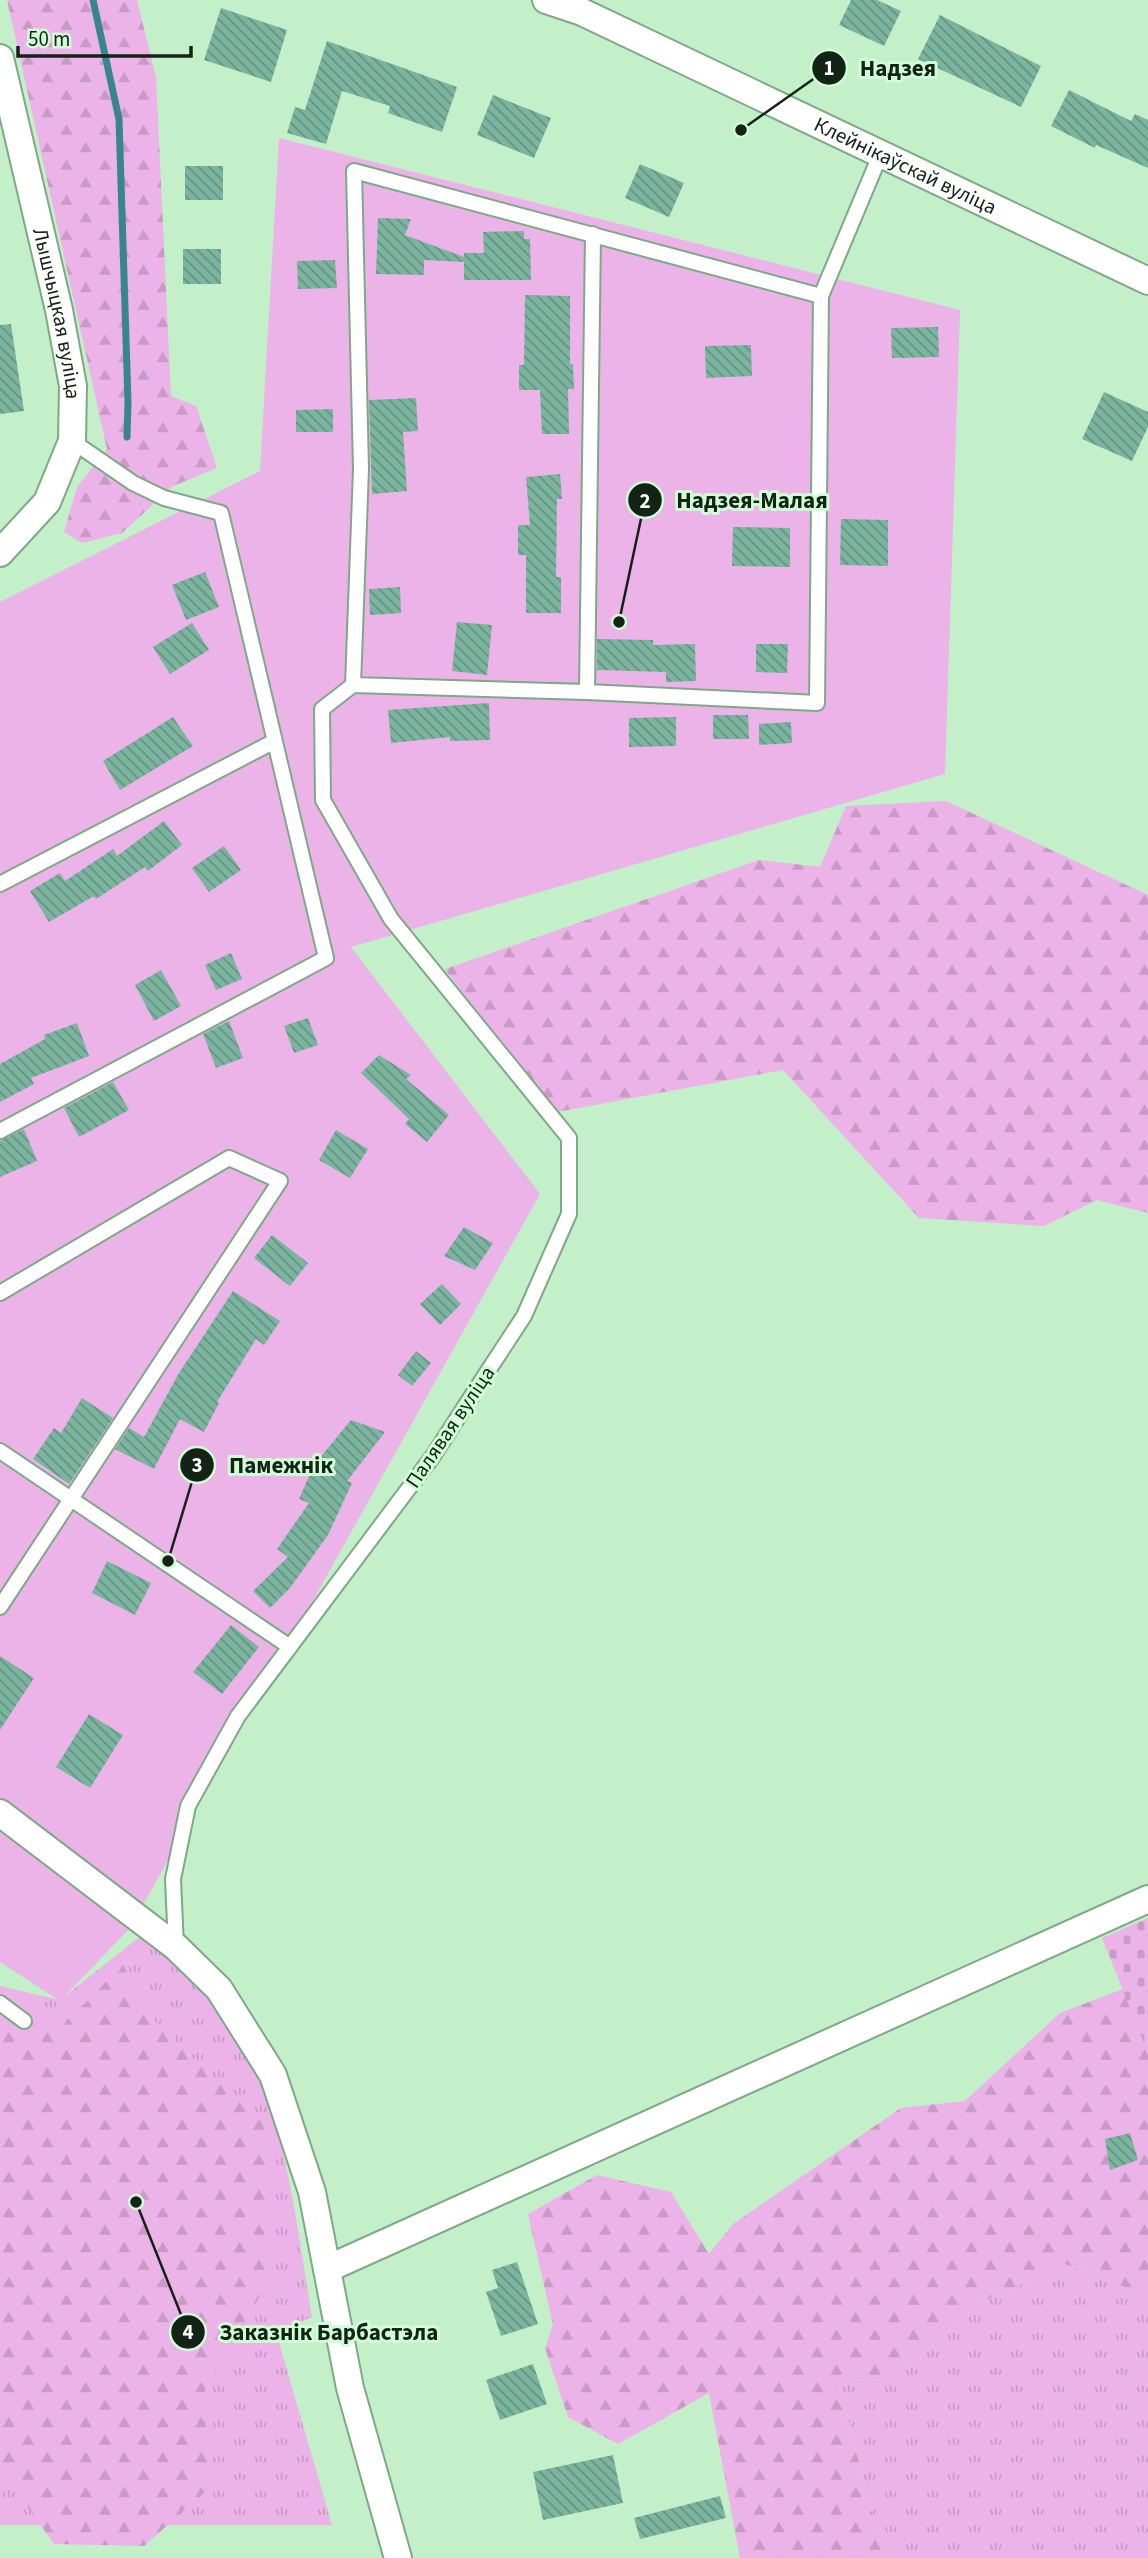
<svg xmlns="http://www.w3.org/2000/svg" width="1148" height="2558" viewBox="0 0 1148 2558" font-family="'Source Sans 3',sans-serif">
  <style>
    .grass { fill: url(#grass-tufts) }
    .forest { fill: url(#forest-firs) }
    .cemetery { fill: url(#cemetery-stones) }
    .garden { fill: #ecb3e8 }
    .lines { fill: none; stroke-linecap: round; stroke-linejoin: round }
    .stream { stroke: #38868d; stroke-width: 7 }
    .building { fill: url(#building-back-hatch) }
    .lane-casing { stroke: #7fa986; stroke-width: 18 }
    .street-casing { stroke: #7fa986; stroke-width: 30 }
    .lane { stroke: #fff; stroke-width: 14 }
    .street { stroke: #fff; stroke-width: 26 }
    .labels { text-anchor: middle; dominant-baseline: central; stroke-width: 6; stroke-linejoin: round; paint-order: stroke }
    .street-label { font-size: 21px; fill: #132315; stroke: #d0fdd6 }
    .leader { fill: none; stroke: #132315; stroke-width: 2.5 }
    .callout-dot { fill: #132315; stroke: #d0fdd6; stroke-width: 2.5 }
    .mark-label { font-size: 21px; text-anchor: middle; font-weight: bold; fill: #fff }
    .callout-label { font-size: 23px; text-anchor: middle; font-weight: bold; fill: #132315; stroke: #d0fdd6; stroke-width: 6; stroke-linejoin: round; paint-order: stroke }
  </style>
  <defs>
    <pattern id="grass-tufts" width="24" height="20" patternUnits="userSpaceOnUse" patternTransform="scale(1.75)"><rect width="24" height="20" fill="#ecb3e8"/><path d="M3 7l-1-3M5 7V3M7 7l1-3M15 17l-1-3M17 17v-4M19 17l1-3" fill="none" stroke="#ca9ac6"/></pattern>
    <pattern id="forest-firs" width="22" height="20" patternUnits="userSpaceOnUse" patternTransform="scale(1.75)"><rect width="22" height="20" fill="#ecb3e8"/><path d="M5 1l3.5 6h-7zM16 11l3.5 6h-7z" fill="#ca9ac6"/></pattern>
    <pattern id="cemetery-stones" width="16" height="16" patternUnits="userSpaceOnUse" patternTransform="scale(1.75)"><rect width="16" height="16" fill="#ecb3e8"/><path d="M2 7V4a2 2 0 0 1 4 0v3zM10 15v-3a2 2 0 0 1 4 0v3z" fill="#ca9ac6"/></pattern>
    <pattern id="building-back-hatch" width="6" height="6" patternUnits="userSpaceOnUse" patternTransform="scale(1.75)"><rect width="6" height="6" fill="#7bb59f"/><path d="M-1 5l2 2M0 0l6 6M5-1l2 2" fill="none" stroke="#649380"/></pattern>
  </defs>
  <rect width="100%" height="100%" fill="#c3efc9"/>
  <path class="grass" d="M 143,1934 C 170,1958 197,1981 219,2010 C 286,2096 294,2213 312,2317 L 276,2332 L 332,2525 L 0,2525 L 0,1986 L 60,2000 Z
    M 1065,2264 L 1148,2296 L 1148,2558 L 884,2558 L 838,2382 L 897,2378 L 978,2304 Z"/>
  <path class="forest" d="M 7,0 L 137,0 L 156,77 L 171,396 L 196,406 L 217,468 L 173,486 L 122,533 L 82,543 L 64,532 L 77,487 L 107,449 Z
    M 946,801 L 1148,895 L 1148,1213 L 1097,1200 L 1044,1226 L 919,1218 L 783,1070 L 552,1113 L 445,969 L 759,860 L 820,867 L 846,806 Z
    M 123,1965 L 156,2023 L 270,2130 L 273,2273 L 202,2396 L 214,2484 L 144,2546 L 54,2544 L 0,2468 L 0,2008 L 61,2027 Z
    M 1123,1989 L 1148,2053 L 1148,2296 L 1065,2264 L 978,2304 L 897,2378 L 838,2382 L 884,2558 L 740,2558 L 709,2393 L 618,2444 L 568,2417 L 545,2348 L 553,2325 L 528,2214 L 597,2175 L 671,2192 L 709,2254 L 733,2224 L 901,2108 L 965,2101 L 1060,2013 Z"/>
  <path class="cemetery" d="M 1148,1918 L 1148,2053 L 1102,1938 Z"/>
  <path class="garden" d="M 279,138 L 960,310 L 945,774 L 351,947 L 540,1194 L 130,1928 L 60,2001 L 0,1962 L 0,602 L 260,471 Z"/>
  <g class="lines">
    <path class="stream" d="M 93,0 L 119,119 L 128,402 L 127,437"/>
  </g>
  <path class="building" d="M 851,0 L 877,0 L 901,11 L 884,46 L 839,25 Z
    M 221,8 L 287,30 L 271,82 L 204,60 Z
    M 940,15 L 1041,66 L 1021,107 L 918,59 Z
    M 327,41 L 457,87 L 442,132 L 388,113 L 390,106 L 342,91 L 326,144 L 287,133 L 295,107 L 305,110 Z
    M 1069,90 L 1131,121 L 1135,114 L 1148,120 L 1148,168 L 1096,145 L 1095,148 L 1051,126 Z
    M 493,95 L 551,118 L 534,158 L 477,135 Z
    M 640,164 L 684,183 L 669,217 L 625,198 Z
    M 185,166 L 223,166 L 223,200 L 185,200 Z
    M 378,218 L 411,219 L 405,235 L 464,257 L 464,253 L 484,253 L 483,232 L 524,231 L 524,239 L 530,239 L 531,280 L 464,280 L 464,262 L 424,260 L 424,275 L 376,274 Z
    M 183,249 L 221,249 L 221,284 L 183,284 Z
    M 335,260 L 337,288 L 298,289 L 297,261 Z
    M 525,295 L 570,296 L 570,364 L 573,364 L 574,389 L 568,389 L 569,434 L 542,434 L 540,390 L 519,390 L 519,365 L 524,365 Z
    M 11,324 L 24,411 L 0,414 L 0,325 Z
    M 938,327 L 939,357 L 892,358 L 891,328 Z
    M 751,345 L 752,376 L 706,378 L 705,346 Z
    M 1104,392 L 1148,412 L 1148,427 L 1132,461 L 1082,439 Z
    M 416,398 L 418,431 L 403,432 L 407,491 L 372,494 L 369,400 Z
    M 333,409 L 333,432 L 296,432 L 296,410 Z
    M 560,474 L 562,499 L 557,499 L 556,577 L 561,577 L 561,613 L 526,613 L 526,555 L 518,555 L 518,525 L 530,525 L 526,477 Z
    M 841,519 L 888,520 L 888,566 L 840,565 Z
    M 733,527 L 790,528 L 790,567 L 732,566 Z
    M 205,572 L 219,607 L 186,620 L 172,585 Z
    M 400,587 L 401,613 L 370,615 L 369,589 Z
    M 457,622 L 492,625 L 487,675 L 452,671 Z
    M 192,623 L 209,650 L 170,674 L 153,647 Z
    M 597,639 L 653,640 L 653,645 L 695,644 L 696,681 L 666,682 L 666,672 L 597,670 Z
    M 756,644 L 788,644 L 787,673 L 756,672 Z
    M 489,703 L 490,740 L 450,741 L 450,737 L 391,743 L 388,710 Z
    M 713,715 L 748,715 L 749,739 L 713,739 Z
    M 173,717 L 193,746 L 120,790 L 103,761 Z
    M 676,717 L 676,746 L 629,747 L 629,718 Z
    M 791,722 L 792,743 L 759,745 L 759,724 Z
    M 164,821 L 182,845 L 148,871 L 145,867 L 96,899 L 94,896 L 49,922 L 30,891 L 60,873 L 65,881 L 113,849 L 117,856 Z
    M 224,846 L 241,870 L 209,892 L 192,868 Z
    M 231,953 L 242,979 L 216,990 L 205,965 Z
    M 161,970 L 181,1006 L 154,1021 L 135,985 Z
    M 308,1018 L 318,1045 L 294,1053 L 284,1026 Z
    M 229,1021 L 243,1058 L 216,1068 L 203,1034 Z
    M 77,1023 L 89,1056 L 31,1078 L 34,1084 L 0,1102 L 0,1064 L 45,1039 L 44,1035 Z
    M 379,1055 L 411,1075 L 406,1079 L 449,1115 L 427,1142 L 405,1124 L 409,1119 L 361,1073 Z
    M 113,1082 L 129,1110 L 79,1137 L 64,1108 Z
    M 24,1129 L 37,1161 L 0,1177 L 0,1141 Z
    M 336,1130 L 368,1149 L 350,1178 L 319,1160 Z
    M 464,1227 L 493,1243 L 475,1270 L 444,1256 Z
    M 272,1235 L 308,1263 L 290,1286 L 254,1258 Z
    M 442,1284 L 461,1304 L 440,1325 L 420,1304 Z
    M 233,1291 L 280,1321 L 264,1345 L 256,1339 L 217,1402 L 219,1403 L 204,1432 L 180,1419 L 154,1469 L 115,1449 L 129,1428 L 144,1437 L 179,1373 Z
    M 416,1351 L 431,1363 L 412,1386 L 398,1375 Z
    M 82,1398 L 113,1418 L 69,1484 L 33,1459 L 54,1428 L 61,1433 Z
    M 351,1420 L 385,1432 L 347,1481 L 352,1483 L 328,1535 L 290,1588 L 270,1608 L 253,1591 L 288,1557 L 277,1549 L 309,1503 L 299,1499 L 314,1465 Z
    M 107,1561 L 151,1583 L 135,1615 L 92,1593 Z
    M 231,1625 L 259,1647 L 222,1694 L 193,1672 Z
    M 0,1656 L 34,1678 L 0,1730 Z
    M 89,1714 L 123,1735 L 90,1788 L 56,1767 Z
    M 1130,2133 L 1138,2160 L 1110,2170 L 1105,2139 Z
    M 517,2262 L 538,2324 L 501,2336 L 486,2292 L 498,2288 L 492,2270 Z
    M 533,2364 L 547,2404 L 500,2420 L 486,2380 Z
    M 613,2455 L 623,2503 L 543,2520 L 533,2472 Z
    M 720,2496 L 726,2518 L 640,2539 L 634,2518 Z"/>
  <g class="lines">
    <g class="lane-casing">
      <path id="lane" d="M 821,296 L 881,153
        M 587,692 L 593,234
        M 0,884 L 273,742
        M 0,1131 L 326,958 L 221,513 L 164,498 L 133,483 L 72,441
        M 0,1293 L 229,1158 L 280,1181 L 0,1607
        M 0,1451 L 290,1647
        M 176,1947 L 173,1879 L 188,1806 L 238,1716 L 433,1456 L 486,1374 L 524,1316 L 569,1214 L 569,1138 L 391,919 L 323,800 L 322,709 L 353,685 L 587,692 L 817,703 L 821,296 L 354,171 L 361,469 L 353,685
        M 0,2003 L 24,2021"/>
    </g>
    <g class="street-casing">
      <g id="street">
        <path id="s1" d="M 546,0 L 582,12 L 1148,281"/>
        <path id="s2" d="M 0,58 L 59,310 L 73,386 L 72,441 L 47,502 L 0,553"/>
        <path d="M 0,1813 L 176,1947 L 219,1989 L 273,2075 L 312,2192 L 350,2388 L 398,2558"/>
        <path d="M 327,2269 L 1148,1899"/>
      </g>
    </g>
    <use href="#lane" class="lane"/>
    <use href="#street" class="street"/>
  </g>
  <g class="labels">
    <g class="street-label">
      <text stroke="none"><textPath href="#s1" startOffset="396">Клейнікаўскай вуліца</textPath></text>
      <text stroke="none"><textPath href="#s2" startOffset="262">Лышчыцкая вуліца</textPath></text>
      <text transform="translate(450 1427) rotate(-56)">Палявая вуліца</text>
    </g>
  </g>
  <path class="leader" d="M741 130L829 68M619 622L645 500M168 1561L197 1465M136 2202L188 2332"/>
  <g class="callout-dot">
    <circle cx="741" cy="130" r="7"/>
    <circle cx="619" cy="622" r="7"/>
    <circle cx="168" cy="1561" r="7"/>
    <circle cx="136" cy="2202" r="7"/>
    <circle cx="829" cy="68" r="18"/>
    <circle cx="645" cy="500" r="18"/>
    <circle cx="197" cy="1465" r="18"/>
    <circle cx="188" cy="2332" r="18"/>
  </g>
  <g class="mark-label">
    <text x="829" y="75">1</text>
    <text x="645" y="508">2</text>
    <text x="197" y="1472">3</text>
    <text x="188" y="2339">4</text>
  </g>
  <g class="callout-label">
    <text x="898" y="76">Надзея</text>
    <text x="752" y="508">Надзея-Малая</text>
    <text x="281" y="1473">Памежнік</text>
    <text x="329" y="2340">Заказнік Барбастэла</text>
  </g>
  <path d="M18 46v10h173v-10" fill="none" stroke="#132315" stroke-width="3.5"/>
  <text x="28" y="46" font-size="21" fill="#132315" stroke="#d0fdd6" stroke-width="5" paint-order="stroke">50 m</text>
</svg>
